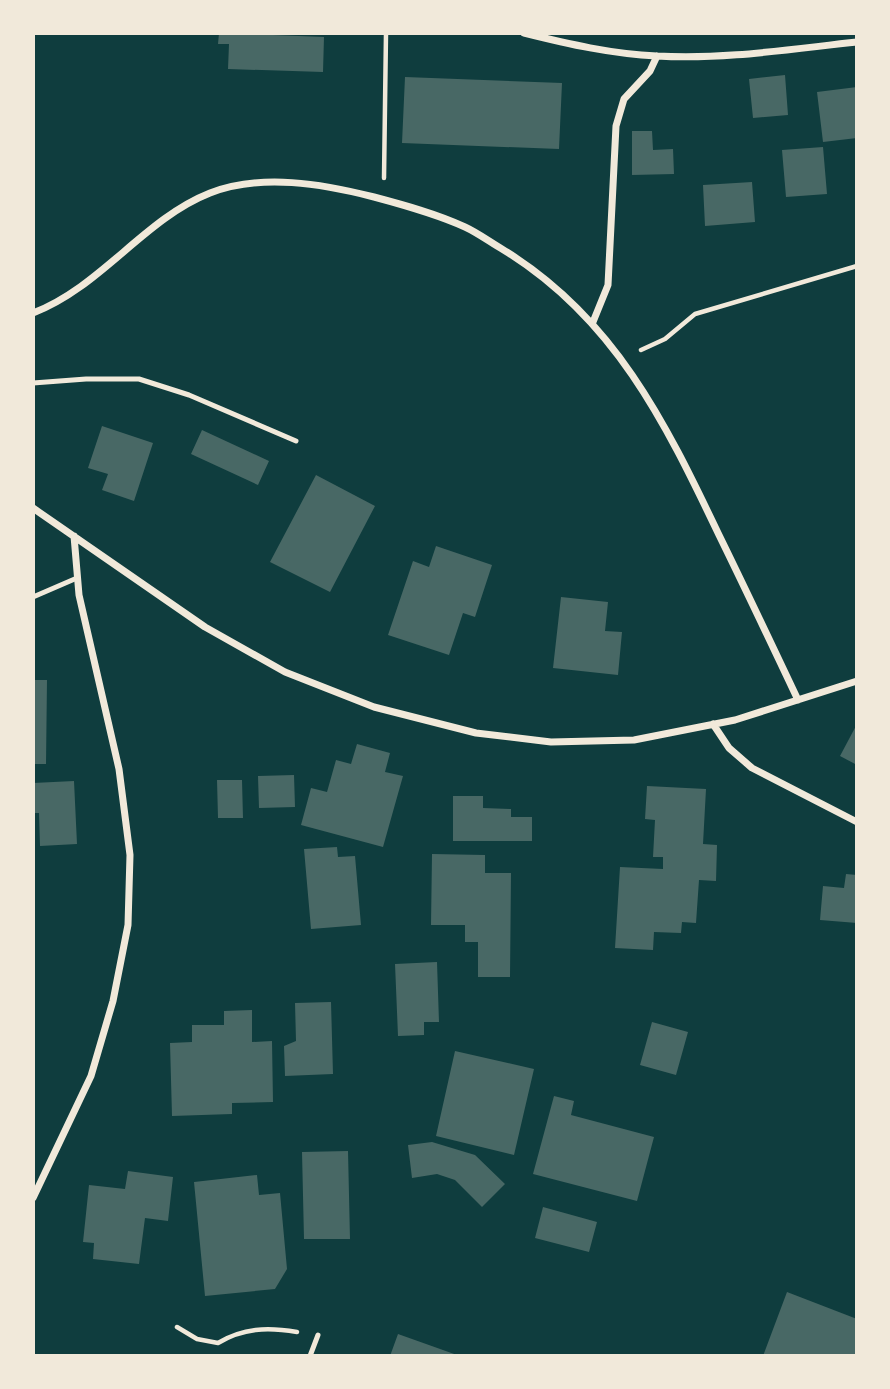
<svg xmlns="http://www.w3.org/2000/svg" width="890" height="1389" viewBox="0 0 890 1389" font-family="Ubuntu,sans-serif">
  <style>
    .building { fill: #486865 }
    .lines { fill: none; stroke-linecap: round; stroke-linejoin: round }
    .path { stroke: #f1e9da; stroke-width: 4.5 }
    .service { stroke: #f1e9da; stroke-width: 5 }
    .minor { stroke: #f1e9da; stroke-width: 7 }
  </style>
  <rect width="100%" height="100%" fill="#0f3d3e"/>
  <path class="building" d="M 219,33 L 324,37 L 323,72 L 228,69 L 229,44 L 218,44 Z
    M 785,75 L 788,115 L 753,118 L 749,79 Z
    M 405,77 L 562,83 L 559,149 L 402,143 Z
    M 857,87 L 857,138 L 823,142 L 817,92 Z
    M 632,131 L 652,131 L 653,150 L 673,149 L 674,174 L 632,175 Z
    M 823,147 L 827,194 L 786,197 L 782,150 Z
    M 752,182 L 755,222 L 705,226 L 703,185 Z
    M 102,426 L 153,443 L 134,501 L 102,490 L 108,474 L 88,468 Z
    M 202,430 L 269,461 L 258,485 L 191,454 Z
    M 316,475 L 375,506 L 330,592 L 270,562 Z
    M 436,546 L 492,565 L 475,617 L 463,613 L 449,655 L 388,635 L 413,561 L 429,567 Z
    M 561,597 L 608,602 L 605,631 L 622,632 L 618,675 L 553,668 Z
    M 33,680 L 47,680 L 46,764 L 33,764 Z
    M 857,724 L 857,765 L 840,756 Z
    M 357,744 L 390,753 L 385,772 L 403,776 L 383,847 L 301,825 L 311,788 L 327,792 L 336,760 L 351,764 Z
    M 294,775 L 295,807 L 259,808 L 258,776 Z
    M 217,780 L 242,780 L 243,818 L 218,818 Z
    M 74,781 L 77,844 L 40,846 L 39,813 L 33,813 L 33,783 Z
    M 647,786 L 706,789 L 703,844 L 717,845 L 716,881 L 699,880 L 696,923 L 682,922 L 681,933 L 654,932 L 653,950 L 615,948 L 620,867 L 663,869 L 663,857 L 653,857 L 655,820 L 645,819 Z
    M 453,796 L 483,796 L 483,808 L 511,809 L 511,817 L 532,817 L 532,841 L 453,841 Z
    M 337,847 L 338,857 L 355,856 L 361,925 L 311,929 L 304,849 Z
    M 432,854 L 485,855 L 485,873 L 511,873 L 510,977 L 478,977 L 478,942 L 465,942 L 465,925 L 431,925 Z
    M 846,874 L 857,875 L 857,923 L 820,920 L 823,886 L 844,888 Z
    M 437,962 L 439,1022 L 424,1022 L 424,1035 L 398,1036 L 395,964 Z
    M 331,1002 L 333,1074 L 285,1076 L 284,1046 L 296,1041 L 295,1003 Z
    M 252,1010 L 252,1042 L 272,1041 L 273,1102 L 232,1103 L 232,1114 L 172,1116 L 170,1043 L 192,1042 L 192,1025 L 224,1025 L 224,1011 Z
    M 652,1022 L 688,1032 L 676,1075 L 640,1065 Z
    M 455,1051 L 534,1069 L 514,1155 L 436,1136 Z
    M 554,1096 L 574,1101 L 571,1115 L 654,1137 L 637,1201 L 533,1174 Z
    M 432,1142 L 475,1155 L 505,1184 L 482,1207 L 455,1180 L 437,1174 L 412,1178 L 408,1145 Z
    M 348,1151 L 350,1239 L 304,1239 L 302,1152 Z
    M 128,1171 L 173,1177 L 168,1221 L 145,1218 L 139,1264 L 93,1259 L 94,1243 L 83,1242 L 89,1185 L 125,1189 Z
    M 257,1175 L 259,1195 L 280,1193 L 287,1269 L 275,1289 L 205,1296 L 194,1182 Z
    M 543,1207 L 597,1222 L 589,1252 L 535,1238 Z
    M 787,1292 L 857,1319 L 857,1356 L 763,1356 Z
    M 398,1334 L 457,1355 L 457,1356 L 390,1356 Z"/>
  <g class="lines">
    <path class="path" d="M 384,178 L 386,33
      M 641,350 L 665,339 L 695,314 L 857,266
      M 177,1327 L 197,1339 L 218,1343 C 243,1328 267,1327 297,1332"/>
    <path class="service" d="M 33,383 L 86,379 L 139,379 L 189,395 L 296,441
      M 33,597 L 77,578
      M 310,1356 L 318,1335"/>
    <path class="minor" d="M 524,33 C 568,44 612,54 657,56 C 723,60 791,49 857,42
      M 33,313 C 101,287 144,219 210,193 C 261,173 323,184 374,197 C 404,205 437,214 465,227 C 478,233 490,242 502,249 C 614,317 665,422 719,535 C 746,590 772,645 798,700
      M 593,322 L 608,285 L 616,126 L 624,99 L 650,71 L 657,56
      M 33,508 L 205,627 L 285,672 L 374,707 L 476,733 L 551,742 L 634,740 L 735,720 L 857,681
      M 713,724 L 729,748 L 752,768 L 857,822
      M 33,1198 L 91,1076 L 113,1001 L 128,925 L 130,855 L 119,769 L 79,595 L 74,536"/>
  </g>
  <rect width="890" height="1389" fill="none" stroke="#f1e9da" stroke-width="70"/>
</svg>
